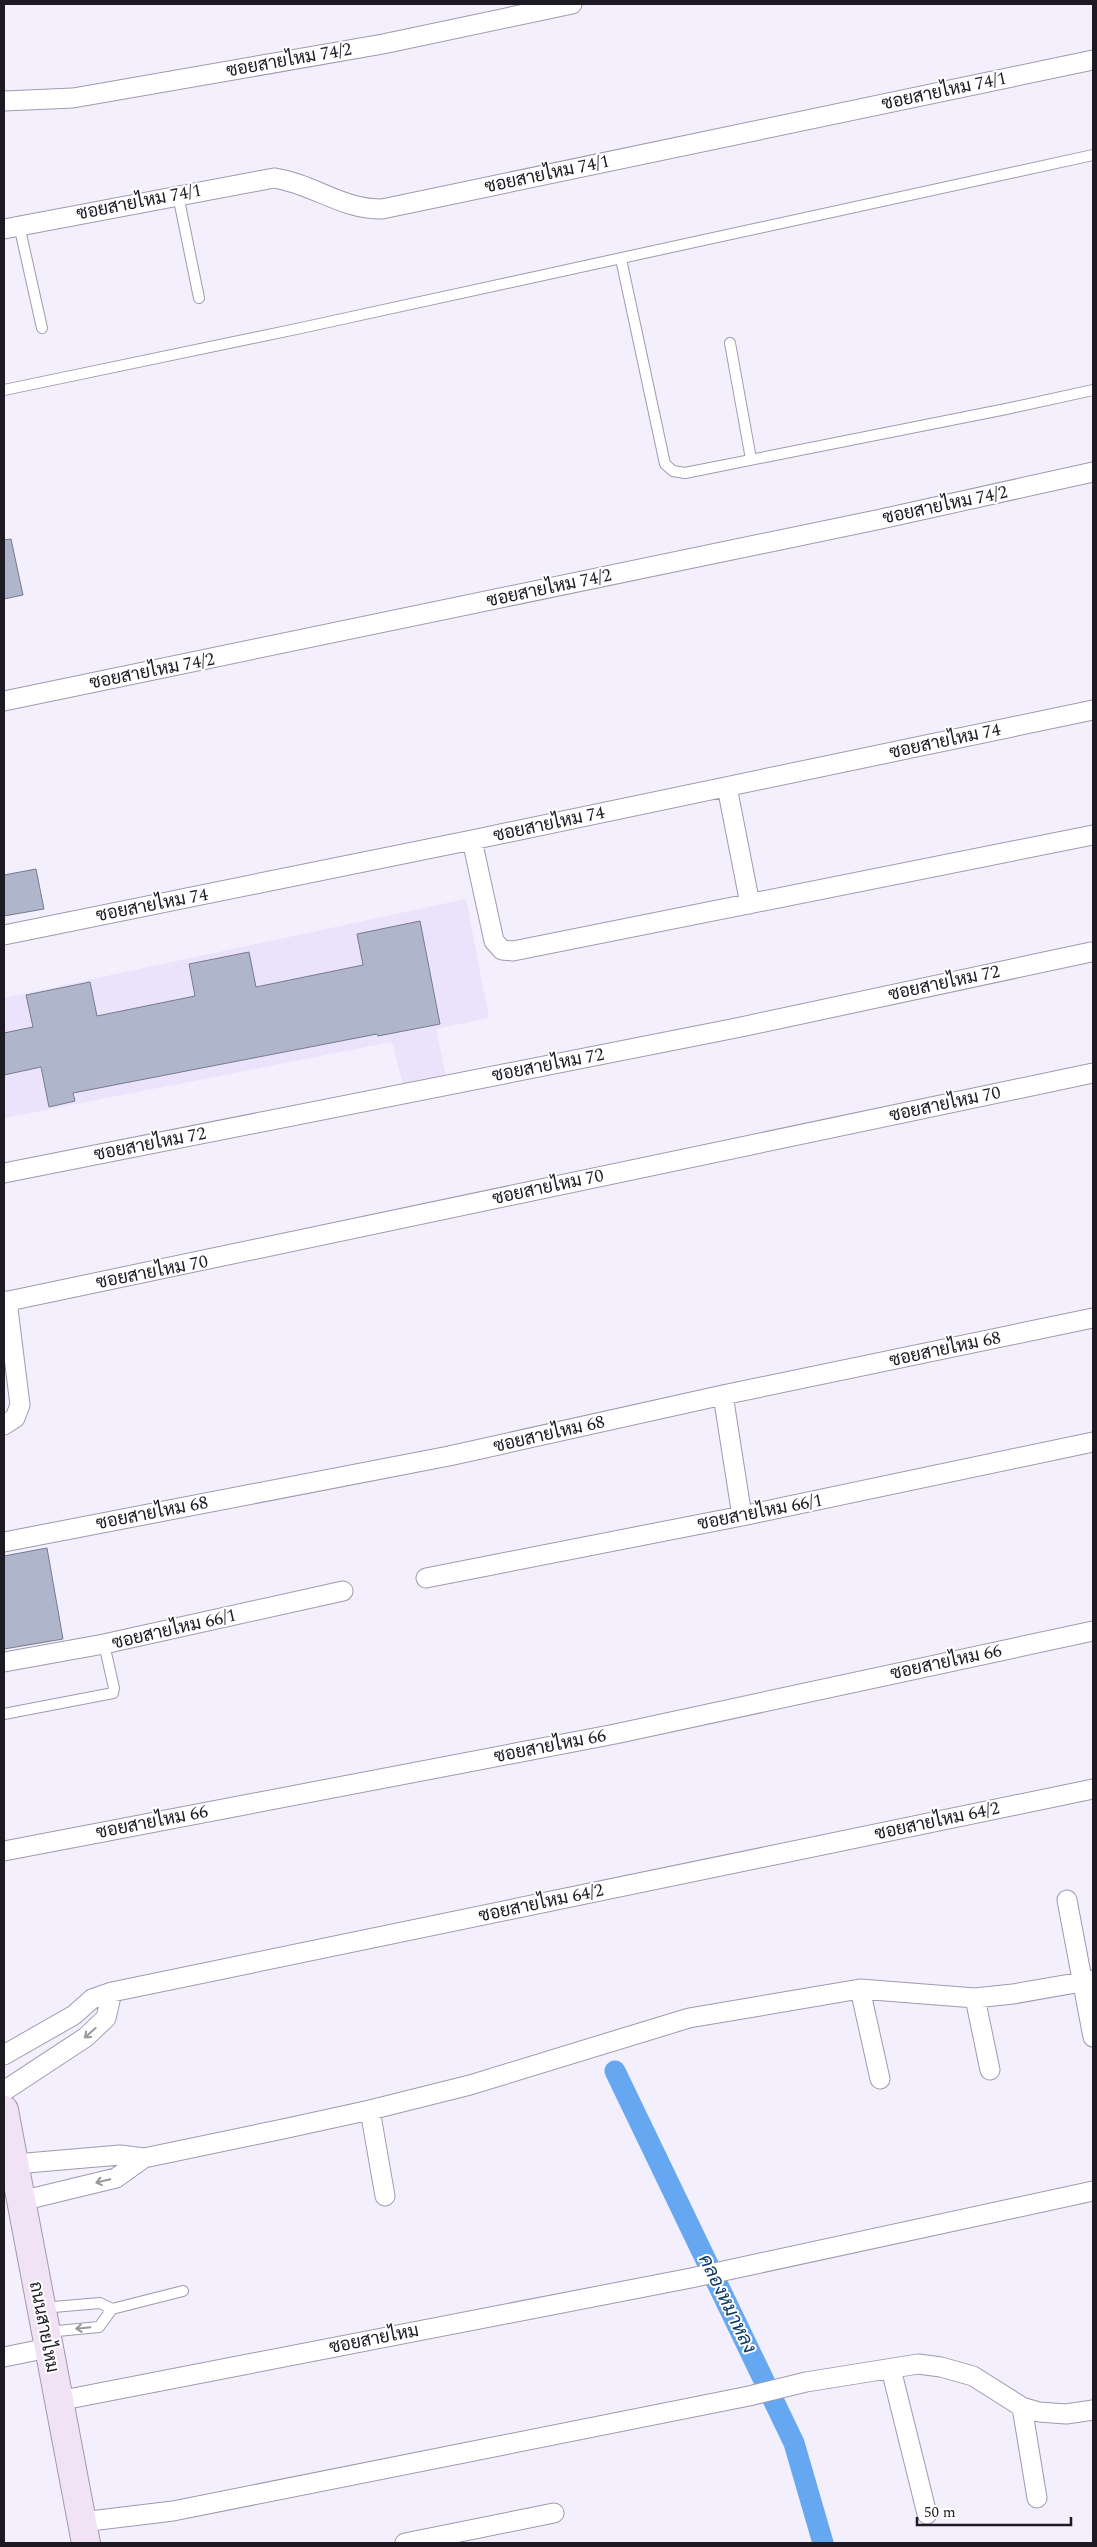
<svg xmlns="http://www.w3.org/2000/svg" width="1097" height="2547" viewBox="0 0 1097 2547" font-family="Spectral,Sarabun,serif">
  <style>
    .built { fill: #eae3fb }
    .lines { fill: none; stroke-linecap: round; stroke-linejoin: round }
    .canal { stroke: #65a8f1; stroke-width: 21 }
    .building { fill: #afb5ca; stroke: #767a8f }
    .service-casing { stroke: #a09aaf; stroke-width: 12 }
    .minor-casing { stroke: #a09aaf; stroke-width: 21 }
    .secondary-casing { stroke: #a09aaf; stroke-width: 30 }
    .service { stroke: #fff; stroke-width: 10 }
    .minor { stroke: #fff; stroke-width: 19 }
    .secondary { stroke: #f2e2f5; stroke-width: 28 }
    .oneway { stroke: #99989c }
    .labels { text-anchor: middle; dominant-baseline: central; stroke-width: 4; stroke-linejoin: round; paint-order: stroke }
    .street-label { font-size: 18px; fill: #1d1a23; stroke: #fff }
    .water-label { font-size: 19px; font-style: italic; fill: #0a3a68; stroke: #fff }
  </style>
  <rect width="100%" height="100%" fill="#f3effd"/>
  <path class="built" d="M 466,899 L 489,1018 L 436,1029 L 446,1076 L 403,1085 L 392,1042 L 4,1118 L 4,998 Z"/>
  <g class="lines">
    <path class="canal" d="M 615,2071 L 794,2443 L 823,2543"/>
  </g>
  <path class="building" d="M 11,539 L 23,595 L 4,599 L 4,540 Z
    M 36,869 L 44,909 L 4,916 L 4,875 Z
    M 420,921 L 440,1024 L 378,1036 L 377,1034 L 73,1093 L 75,1101 L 49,1107 L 41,1067 L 4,1075 L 4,1033 L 33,1027 L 26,995 L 90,982 L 97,1016 L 195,996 L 189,964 L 249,952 L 256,987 L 363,965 L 357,934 Z
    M 47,1548 L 63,1639 L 4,1649 L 4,1556 Z"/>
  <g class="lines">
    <g class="service-casing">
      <path id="service" d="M 178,195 L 199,298
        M 19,225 L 42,328
        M 621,259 L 665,464 L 673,471 L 685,473 L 1006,409 L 1093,390
        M 730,343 L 751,459
        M 4,390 L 301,328 L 1093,155
        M 4,1714 L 113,1693 L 114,1688 L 104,1644
        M 42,2308 L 100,2303 L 112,2309 L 183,2291
        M 47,2332 L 99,2327 L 112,2309"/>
    </g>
    <g class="minor-casing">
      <path id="minor" d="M 4,101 L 73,98 L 383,44 L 572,4
        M 4,229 L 274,178 C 314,184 340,209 382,209 L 1093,60
        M 4,701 L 881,519 L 1093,472
        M 727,787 L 750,904
        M 472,840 L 494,941 L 502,950 L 513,951 L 1093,835
        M 4,935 L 472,840 L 1093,710
        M 4,1173 L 741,1027 L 1091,952
        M 4,1302 L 1093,1073
        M 723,1395 L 742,1516
        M 4,1425 L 15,1418 L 20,1405 L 7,1301
        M 4,1542 L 449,1456 L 723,1395 L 1093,1318
        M 426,1578 L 742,1516 L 1093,1442
        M 4,1662 L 104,1644 L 343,1591
        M 4,1851 L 615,1734 L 1093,1631
        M 1067,1900 L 1093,2037
        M 860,1989 L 880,2079
        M 975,1998 L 990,2070
        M 4,2055 L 74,2015 L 92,1999 L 112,1992 L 1093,1789
        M 4,2091 L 86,2037 L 106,2018 L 112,1992
        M 370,2110 L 385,2196
        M 15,2164 L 120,2155 L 144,2158 L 283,2129 L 370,2110 L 470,2085 L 689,2018 L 860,1989 L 975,1998 L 1013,1994 L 1093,1980
        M 21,2201 L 116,2178 L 144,2158
        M 4,2357 L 48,2348
        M 891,2369 L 927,2514
        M 58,2401 L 691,2278 L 1093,2191
        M 1022,2407 L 1037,2498
        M 82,2522 L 173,2511 L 749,2396 L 806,2382 L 918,2364 L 941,2367 L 973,2376 L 1022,2407 L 1039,2412 L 1066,2414 L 1093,2410
        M 405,2543 L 554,2513"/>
    </g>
    <g class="secondary-casing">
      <path id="secondary" d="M 4,2110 L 86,2543"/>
    </g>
    <use href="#service" class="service"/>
    <use href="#minor" class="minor"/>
    <use href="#secondary" class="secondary"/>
  </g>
  <defs><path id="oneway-shaft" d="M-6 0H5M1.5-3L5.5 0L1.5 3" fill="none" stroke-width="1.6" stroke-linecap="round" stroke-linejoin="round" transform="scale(1.25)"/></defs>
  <g class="oneway">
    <use href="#oneway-shaft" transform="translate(90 2033) rotate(138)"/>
    <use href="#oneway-shaft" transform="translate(103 2181) rotate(167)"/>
    <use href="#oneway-shaft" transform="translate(83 2328) rotate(174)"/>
  </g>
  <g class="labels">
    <g class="street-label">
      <text transform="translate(289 60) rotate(-10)">ซอยสายไหม 74/2</text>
      <text transform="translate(944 91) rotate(-12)">ซอยสายไหม 74/1</text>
      <text transform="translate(547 174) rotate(-12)">ซอยสายไหม 74/1</text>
      <text transform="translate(139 202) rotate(-11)">ซอยสายไหม 74/1</text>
      <text transform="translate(945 505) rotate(-12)">ซอยสายไหม 74/2</text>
      <text transform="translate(549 588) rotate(-12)">ซอยสายไหม 74/2</text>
      <text transform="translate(152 671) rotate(-11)">ซอยสายไหม 74/2</text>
      <text transform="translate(945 741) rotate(-12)">ซอยสายไหม 74</text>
      <text transform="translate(549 824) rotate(-12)">ซอยสายไหม 74</text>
      <text transform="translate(152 905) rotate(-11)">ซอยสายไหม 74</text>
      <text transform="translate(944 983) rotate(-12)">ซอยสายไหม 72</text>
      <text transform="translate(548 1065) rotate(-11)">ซอยสายไหม 72</text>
      <text transform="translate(945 1104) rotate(-12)">ซอยสายไหม 70</text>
      <text transform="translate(150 1144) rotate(-11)">ซอยสายไหม 72</text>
      <text transform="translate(548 1187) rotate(-12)">ซอยสายไหม 70</text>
      <text transform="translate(152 1272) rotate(-11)">ซอยสายไหม 70</text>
      <text transform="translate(945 1349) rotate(-12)">ซอยสายไหม 68</text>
      <text transform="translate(549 1434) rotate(-13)">ซอยสายไหม 68</text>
      <text transform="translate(760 1512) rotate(-11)">ซอยสายไหม 66/1</text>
      <text transform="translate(152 1513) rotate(-11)">ซอยสายไหม 68</text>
      <text transform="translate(174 1629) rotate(-13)">ซอยสายไหม 66/1</text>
      <text transform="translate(946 1662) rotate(-12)">ซอยสายไหม 66</text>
      <text transform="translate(550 1746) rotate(-11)">ซอยสายไหม 66</text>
      <text transform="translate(937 1821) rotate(-12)">ซอยสายไหม 64/2</text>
      <text transform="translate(152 1822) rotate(-11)">ซอยสายไหม 66</text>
      <text transform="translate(541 1903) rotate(-12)">ซอยสายไหม 64/2</text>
      <text transform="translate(44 2327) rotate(79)">ถนนสายไหม</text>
      <text transform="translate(374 2339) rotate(-11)">ซอยสายไหม</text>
    </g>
    <g class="water-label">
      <text transform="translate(727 2304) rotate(64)">คลองหมาหลง</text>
    </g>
  </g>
  <rect width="1097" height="2547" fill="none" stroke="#1d1a23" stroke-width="10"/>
  <path d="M917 2517v8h154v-8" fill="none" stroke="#1d1a23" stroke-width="2.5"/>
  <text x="924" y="2517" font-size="15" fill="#1d1a23" stroke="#ffffff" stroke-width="4" paint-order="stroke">50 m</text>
</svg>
